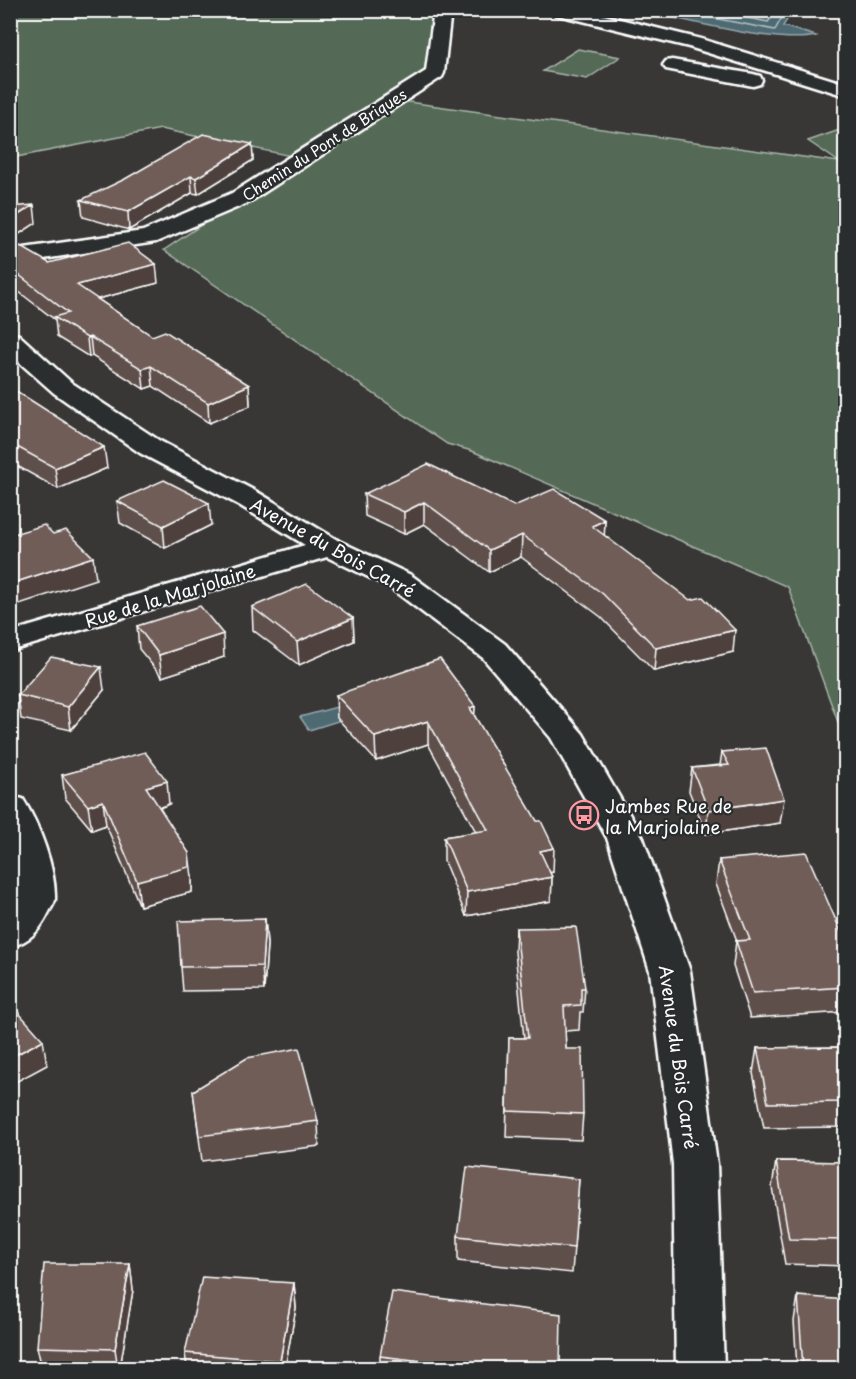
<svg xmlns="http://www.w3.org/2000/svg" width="856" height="1379" viewBox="0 0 856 1379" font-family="'Playpen Sans',sans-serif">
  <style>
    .green { fill: #556b57; stroke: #aab5ab; stroke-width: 1.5 }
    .water { fill: #4e6a73; stroke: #95a6ab; stroke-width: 1.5 }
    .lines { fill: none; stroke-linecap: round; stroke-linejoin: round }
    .shore { stroke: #b8c3c7; stroke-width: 1.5 }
    .street-casing { stroke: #fff; stroke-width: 5 }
    .street { fill: #2a2d2e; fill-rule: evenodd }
    .wall { fill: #5f504c; stroke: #fff; stroke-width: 1.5 }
    .shaded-wall { fill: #4e413e; stroke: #fff; stroke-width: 1.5 }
    .building { fill: #6f5d58; stroke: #fff; stroke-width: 1.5 }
    .labels { text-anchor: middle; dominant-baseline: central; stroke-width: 4.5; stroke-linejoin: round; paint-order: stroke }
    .far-street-label { font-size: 15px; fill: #fff; stroke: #2a2d2e }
    .street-label { font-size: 18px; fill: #fff; stroke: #2a2d2e }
    .poi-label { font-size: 18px; fill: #fff; stroke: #2a2d2e; text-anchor: start }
  </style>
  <rect width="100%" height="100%" fill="#383736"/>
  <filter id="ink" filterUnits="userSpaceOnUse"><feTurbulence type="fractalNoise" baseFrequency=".0167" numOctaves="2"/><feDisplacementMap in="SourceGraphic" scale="12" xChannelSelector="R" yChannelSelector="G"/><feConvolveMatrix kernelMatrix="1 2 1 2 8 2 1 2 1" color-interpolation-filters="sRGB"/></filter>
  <g filter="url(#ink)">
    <path class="green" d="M 11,10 L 443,11 L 435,73 L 394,100 L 839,162 L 808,141 L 845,128 L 845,741 L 788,587 L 472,451 L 447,444 L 164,250 L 301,158 L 161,129 L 11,158 Z
      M 578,49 L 620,57 L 587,79 L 543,71 Z"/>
    <path class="water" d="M 642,11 L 798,11 L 790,15 L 783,26 L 816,36 C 776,45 685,19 642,11 Z
      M 344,705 L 354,716 L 309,730 L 300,717 Z"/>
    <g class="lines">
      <path class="shore" d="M 672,10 L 775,30 L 786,10
        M 709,10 L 768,22 L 777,10"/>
      <g class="street-casing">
        <path id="street" d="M 434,10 L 451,10 L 444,73 L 442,77 L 248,203 L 156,242 L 10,264 L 10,250 L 143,231 L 232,193 L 426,71 Z
          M 552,10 L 583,10 L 701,39 L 846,84 L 846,96 L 689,47 L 554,14 Z
          M 672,60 L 753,74 L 760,76 L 762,80 L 760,84 L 753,86 L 666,69 L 663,65 L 666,61 Z
          M 10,333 L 19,335 L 72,383 L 160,441 L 259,493 L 339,541 L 411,575 L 505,644 L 583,734 L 643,838 L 690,971 L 717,1164 L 724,1368 L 676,1368 L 673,1164 L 650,971 L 607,838 L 551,738 L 483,658 L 389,587 L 327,557 L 10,651 L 10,632 L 305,545 L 239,505 L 140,453 L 54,393 L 10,354 Z
          M 10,796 L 23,799 C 39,824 56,869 55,899 C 55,903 51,908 49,912 C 40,930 31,941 10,947 L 10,913 L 17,901 L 10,853 Z"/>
      </g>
      <use href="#street" class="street"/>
    </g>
    <path class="wall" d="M 252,144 L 253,160 L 198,194 L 192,193 L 129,230 L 83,217 L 81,200 Z
      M 10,253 L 49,263 L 158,283 L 98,299 L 152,336 L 249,385 L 250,406 L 209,423 L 153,386 L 144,389 L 92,356 L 89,357 L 57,337 L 55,320 L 10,285 Z
      M 10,387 L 107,468 L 58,489 L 10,462 Z
      M 364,494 L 514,506 L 605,520 L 604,535 L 733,652 L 654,671 L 601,617 L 521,557 L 489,572 L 424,524 L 404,534 L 365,516 Z
      M 117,501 L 211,525 L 165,548 L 120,523 Z
      M 252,607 L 353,618 L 354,641 L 299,665 L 253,630 Z
      M 137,626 L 224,657 L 162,677 L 139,649 Z
      M 104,690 L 71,730 L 21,719 L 18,695 Z
      M 336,695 L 475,706 L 474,716 L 553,872 L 550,873 L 552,877 L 551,901 L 466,916 L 444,861 L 444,837 L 476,832 L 428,744 L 376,761 L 337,718 Z
      M 722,752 L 780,823 L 706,834 L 689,791 L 692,768 L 720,765 Z
      M 62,775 L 169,804 L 160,808 L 192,877 L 192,892 L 140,906 L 106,825 L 92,830 L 65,798 Z
      M 719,860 L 842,934 L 846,934 L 846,1012 L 750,1018 L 733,966 L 736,941 L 737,941 L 716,884 Z
      M 265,919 L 267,944 L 264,990 L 183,991 L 181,967 Z
      M 516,928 L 585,988 L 583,1012 L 580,1012 L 579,1030 L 565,1031 L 566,1049 L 583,1114 L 581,1140 L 506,1137 L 509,1038 L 524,1038 L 515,952 Z
      M 846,1047 L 846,1127 L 764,1128 L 753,1073 L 757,1048 Z
      M 193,1091 L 318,1121 L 319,1146 L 202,1161 Z
      M 776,1161 L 846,1162 L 846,1266 L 785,1264 L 772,1187 Z
      M 579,1179 L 572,1273 L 458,1261 L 458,1236 Z
      M 130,1264 L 133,1290 L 120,1368 L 42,1368 L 37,1347 Z
      M 294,1283 L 296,1308 L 285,1368 L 187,1368 L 185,1353 Z
      M 798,1296 L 846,1368 L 797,1368 L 794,1321 Z
      M 380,1356 L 560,1368 L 380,1368 Z"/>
    <path class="shaded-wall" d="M 252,144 L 253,160 L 198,194 L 196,178 Z
      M 191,176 L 192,193 L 129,230 L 128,212 Z
      M 34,205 L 36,223 L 10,240 L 10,220 Z
      M 156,264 L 158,283 L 79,304 L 77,285 Z
      M 90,337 L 92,356 L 89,357 L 87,338 Z
      M 151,366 L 153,386 L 144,389 L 142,369 Z
      M 249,385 L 250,406 L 209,423 L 208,403 Z
      M 104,447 L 107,468 L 58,489 L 55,468 Z
      M 424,502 L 424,524 L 404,534 L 404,512 Z
      M 209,503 L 211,525 L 165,548 L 163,526 Z
      M 605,520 L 604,542 L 592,526 Z
      M 522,535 L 521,557 L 489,572 L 489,550 Z
      M 93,557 L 96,579 L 10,607 L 10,584 Z
      M 353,618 L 354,641 L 299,665 L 297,642 Z
      M 735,630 L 733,652 L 654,671 L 656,648 Z
      M 223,634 L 224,657 L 162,677 L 159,655 Z
      M 101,667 L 104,690 L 71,730 L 68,707 Z
      M 475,706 L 474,729 L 470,708 Z
      M 428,721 L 428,744 L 376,761 L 375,737 Z
      M 167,781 L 169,804 L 149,811 L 146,787 Z
      M 784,799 L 780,823 L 706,834 L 708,810 Z
      M 103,801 L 106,825 L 92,830 L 88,806 Z
      M 554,848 L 553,872 L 538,875 L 540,851 Z
      M 189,853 L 192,877 L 192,892 L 140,906 L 137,881 Z
      M 552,877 L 551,901 L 466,916 L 467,892 Z
      M 265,919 L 267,944 L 264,990 L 262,966 Z
      M 43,1040 L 47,1065 L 10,1085 L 10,1058 Z
      M 130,1264 L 133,1290 L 120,1368 L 118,1368 L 115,1349 Z
      M 294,1283 L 296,1308 L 285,1368 L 280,1368 L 280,1361 Z"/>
    <path class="building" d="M 203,134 L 252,144 L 196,178 L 191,176 L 128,212 L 81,200 L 125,179 Z
      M 34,205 L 10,220 L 10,207 Z
      M 128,243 L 156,264 L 77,285 L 152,336 L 165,331 L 249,385 L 208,403 L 151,366 L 142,369 L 90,337 L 87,338 L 54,317 L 68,313 L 10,268 L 10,253 L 16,247 L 20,246 L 49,263 Z
      M 10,387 L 104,447 L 55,468 L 10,443 Z
      M 428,464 L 514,506 L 554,489 L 605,520 L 592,526 L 690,600 L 703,597 L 735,630 L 656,648 L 603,594 L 522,535 L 489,550 L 424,502 L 404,512 L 364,494 Z
      M 164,480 L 209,503 L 163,526 L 117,501 Z
      M 44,525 L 53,534 L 66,530 L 93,557 L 10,584 L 10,535 Z
      M 307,584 L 353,618 L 297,642 L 252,607 Z
      M 200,606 L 223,634 L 159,655 L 137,626 Z
      M 51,657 L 101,667 L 68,707 L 18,695 Z
      M 440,659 L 475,706 L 470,708 L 537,821 L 541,821 L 554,848 L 540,851 L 552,877 L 467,892 L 444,837 L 488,830 L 428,721 L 375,737 L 336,695 Z
      M 766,748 L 784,799 L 708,810 L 692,768 L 729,765 L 722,752 Z
      M 145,752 L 167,781 L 146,787 L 189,853 L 189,867 L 137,881 L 103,801 L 88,806 L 62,775 Z
      M 806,852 L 842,934 L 846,934 L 846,987 L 753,993 L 736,941 L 750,940 L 719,860 Z
      M 265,919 L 262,966 L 181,967 L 178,921 Z
      M 576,927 L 585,988 L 581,988 L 581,1005 L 564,1006 L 566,1049 L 582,1049 L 583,1114 L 507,1111 L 509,1038 L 528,1038 L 516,928 Z
      M 10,1003 L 43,1040 L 10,1058 Z
      M 846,1047 L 846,1102 L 768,1103 L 757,1048 Z
      M 299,1048 L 318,1121 L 199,1136 L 193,1091 L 247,1058 Z
      M 776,1161 L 846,1162 L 846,1240 L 789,1239 Z
      M 467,1167 L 579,1179 L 574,1248 L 458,1236 Z
      M 44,1264 L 130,1264 L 115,1349 L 37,1347 Z
      M 202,1277 L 294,1283 L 280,1361 L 185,1353 Z
      M 392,1292 L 561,1314 L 560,1368 L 482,1368 L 380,1356 Z
      M 798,1296 L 846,1300 L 846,1368 L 803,1368 Z"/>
  </g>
  <defs>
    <g id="bus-ring" transform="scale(1.5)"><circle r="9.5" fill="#2a2d2e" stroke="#ff9aa2" stroke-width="1.5"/><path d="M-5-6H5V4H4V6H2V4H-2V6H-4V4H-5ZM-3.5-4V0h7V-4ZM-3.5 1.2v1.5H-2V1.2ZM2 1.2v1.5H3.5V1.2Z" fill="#ff9aa2"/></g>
  </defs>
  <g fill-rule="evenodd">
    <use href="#bus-ring" x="584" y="815"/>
  </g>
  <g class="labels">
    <g class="far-street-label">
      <text transform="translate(324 144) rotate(-33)">Chemin du Pont de Briques</text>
    </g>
    <g class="street-label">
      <text transform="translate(333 547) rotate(29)">Avenue du Bois Carré</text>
      <text transform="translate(170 595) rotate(-17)">Rue de la Marjolaine</text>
      <text transform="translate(679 1057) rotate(82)">Avenue du Bois Carré</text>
    </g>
    <g class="poi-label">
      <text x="605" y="805">Jambes Rue de<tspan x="605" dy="21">la Marjolaine</tspan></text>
    </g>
  </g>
  <rect width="856" height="1379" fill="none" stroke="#2a2d2e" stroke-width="36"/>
  <rect x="18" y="18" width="820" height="1343" fill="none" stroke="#fff" stroke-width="2" filter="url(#ink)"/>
</svg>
